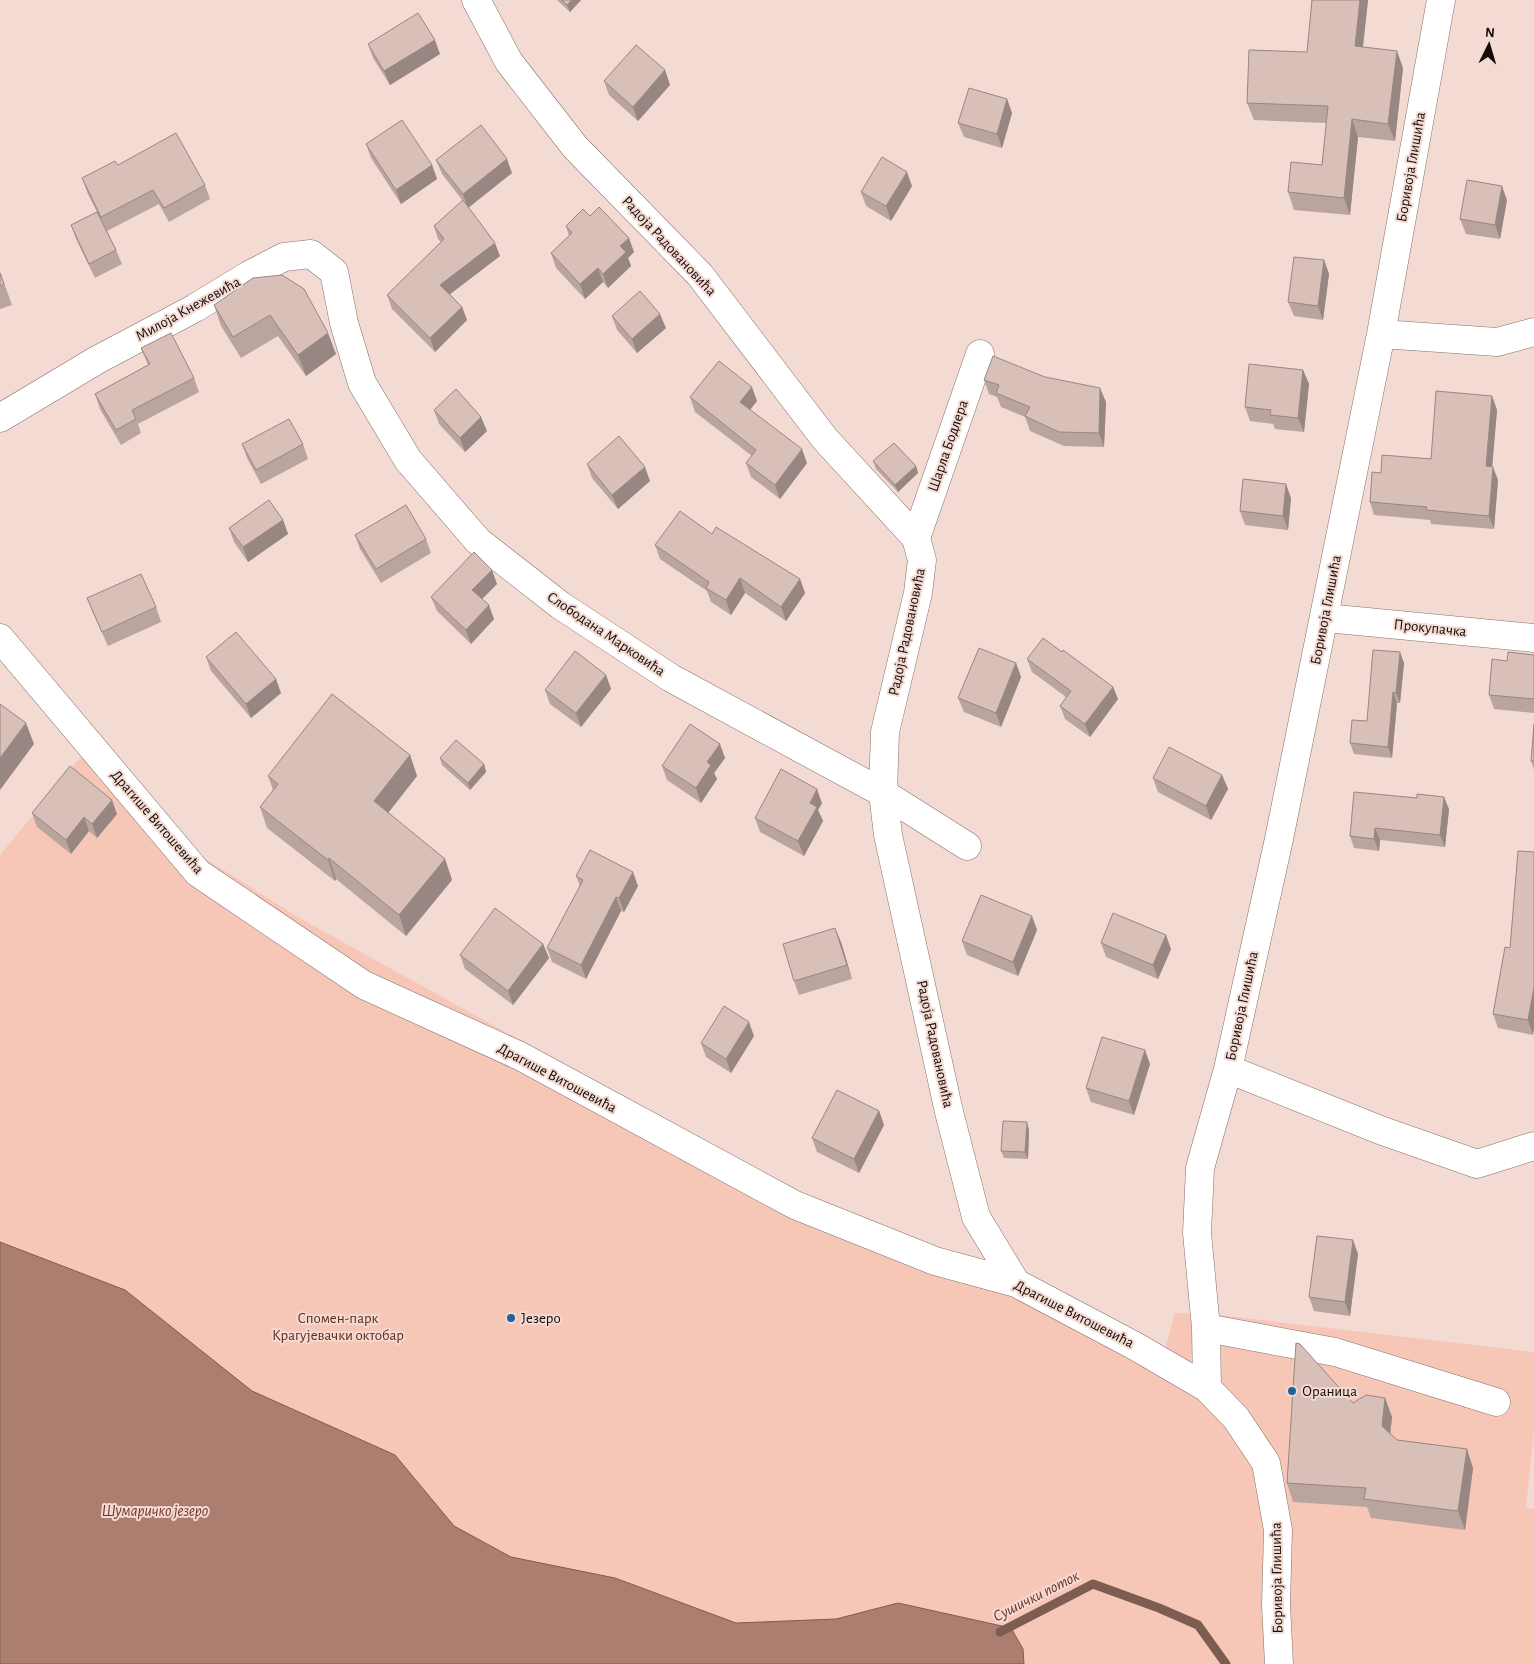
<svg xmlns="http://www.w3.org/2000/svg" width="1534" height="1664" viewBox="0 0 1534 1664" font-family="'Alegreya Sans',sans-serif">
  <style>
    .green { fill: #f6c6b7 }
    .water { fill: #ab7e70; stroke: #7d5c51 }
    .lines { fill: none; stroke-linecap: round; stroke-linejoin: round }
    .stream { stroke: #7d5c51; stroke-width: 9 }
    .minor-casing { stroke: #86706a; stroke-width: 29 }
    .minor { stroke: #fff; stroke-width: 28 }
    .wall { fill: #baa59e }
    .shaded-wall { fill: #978681 }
    .building { fill: #d8c0b8; stroke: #978681 }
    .poi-dot { fill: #226298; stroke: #f3dad2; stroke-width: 2 }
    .labels { text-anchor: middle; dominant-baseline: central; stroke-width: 4; stroke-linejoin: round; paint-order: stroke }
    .street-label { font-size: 15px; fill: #130b08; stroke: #f3dad2 }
    .park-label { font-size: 15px; fill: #632916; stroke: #f3dad2 }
    .poi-label { font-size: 15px; fill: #130b08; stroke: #f3dad2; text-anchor: start }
    .water-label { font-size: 16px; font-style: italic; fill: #713523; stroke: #f3dad2 }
  </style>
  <rect width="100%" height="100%" fill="#f3dad2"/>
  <path class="green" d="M 96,739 L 195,852 L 294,915 L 767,1177 L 1165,1350 L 1175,1313 L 1209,1314 L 1534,1352 L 1534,1431 L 1526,1508 L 1534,1509 L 1534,1664 L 0,1664 L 0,855 Z"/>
  <path class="water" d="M 0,1242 L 125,1290 L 252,1391 L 395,1455 L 454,1526 L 511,1557 L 615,1578 L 736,1623 L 836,1619 L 898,1603 L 1011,1628 L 1023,1649 L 1024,1664 L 0,1664 Z"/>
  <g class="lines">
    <path class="stream" d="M 1000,1632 L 1093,1584 L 1159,1608 L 1198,1625 L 1226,1664"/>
    <g class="minor-casing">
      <path id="minor" d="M 476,0 L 509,62 L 575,147 L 700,275 L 825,439 L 916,538 L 922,560 L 918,593 L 885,732 L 883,793 L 888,835 L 949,1112 L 976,1217 L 1016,1283
        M 1381,334 L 1441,0
        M 0,418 L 97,360 L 195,308 L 249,275 L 284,257 L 311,254 L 334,272 L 344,323 L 362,383 L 408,460 L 478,541 L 560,605 L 671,678 L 883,793 L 967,846
        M 916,538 L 980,354
        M 1326,618 L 1534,638
        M 0,638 L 198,873 L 364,985 L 520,1056 L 795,1205 L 935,1261 L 1016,1283 L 1135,1346 L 1207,1388 L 1236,1418 L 1266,1463 L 1278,1530 L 1276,1605 L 1279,1664
        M 1228,1069 L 1380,1130 L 1477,1164 L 1534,1146
        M 1206,1328 L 1335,1352 L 1496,1402
        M 1207,1388 L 1206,1328 L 1197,1233 L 1200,1168 L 1228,1069 L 1279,839 L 1381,334 L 1497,342 L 1534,332"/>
    </g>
    <use href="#minor" class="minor"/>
  </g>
  <path class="wall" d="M 557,0 L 581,0 L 570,12 Z
    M 1312,0 L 1368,0 L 1363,47 L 1403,68 L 1395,141 L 1358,137 L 1350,215 L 1294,210 L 1288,192 L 1322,165 L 1327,123 L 1254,120 L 1247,103 L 1307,52 Z
    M 368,44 L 440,54 L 390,85 L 373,58 Z
    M 665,70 L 670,85 L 638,121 L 609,95 L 604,81 Z
    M 1007,99 L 1012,113 L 1002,148 L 964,137 L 958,123 Z
    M 366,144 L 432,165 L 437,179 L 401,204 L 371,158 Z
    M 436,160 L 512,173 L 468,208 L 500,256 L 450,294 L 462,307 L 467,320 L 435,352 L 392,309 L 387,295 L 441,242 L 438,239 L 434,226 L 463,201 L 442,174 Z
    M 118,165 L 205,185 L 210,199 L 169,222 L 159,204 L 107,231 L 116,250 L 122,264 L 95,278 L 76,239 L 71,225 L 97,212 L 87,192 L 82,178 Z
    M 912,186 L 891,221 L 866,206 L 861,192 Z
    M 1507,200 L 1500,239 L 1466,234 L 1460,219 Z
    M 590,216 L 634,252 L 628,258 L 631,266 L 608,288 L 603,282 L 585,299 L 556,268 L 551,253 L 569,236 L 566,226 Z
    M 1324,260 L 1329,274 L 1323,320 L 1294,316 L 1288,302 Z
    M 0,272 L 12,305 L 0,309 Z
    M 253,278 L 336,354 L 306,376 L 278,336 L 241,358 L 221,326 L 214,305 Z
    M 612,316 L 666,328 L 637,353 L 617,330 Z
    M 141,348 L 194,378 L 199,392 L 138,424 L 141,433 L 121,445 L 100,409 L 95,394 L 148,365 Z
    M 1303,370 L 1309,384 L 1304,432 L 1275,429 L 1273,424 L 1250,421 L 1245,407 Z
    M 984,380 L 1106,402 L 1104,447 L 1064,446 L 1030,431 L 1025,417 L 1001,407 L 997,397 L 989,394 Z
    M 1492,396 L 1497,410 L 1492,467 L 1498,480 L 1494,529 L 1431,524 L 1430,520 L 1374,515 L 1370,502 L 1381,473 L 1431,459 Z
    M 690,397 L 757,401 L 750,410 L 807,463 L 780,499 L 751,477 L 746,463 L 752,456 L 695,412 Z
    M 434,410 L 487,431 L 465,452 L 439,424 Z
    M 242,444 L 303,444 L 308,459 L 261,484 L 247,458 Z
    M 873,461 L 916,466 L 918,473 L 898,492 L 876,469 Z
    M 587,464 L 650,481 L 618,509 L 592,478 Z
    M 1291,498 L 1288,530 L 1245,525 L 1240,511 Z
    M 283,520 L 288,534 L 248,562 L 234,542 L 229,528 Z
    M 712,534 L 800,579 L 805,593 L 786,621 L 745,593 L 731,615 L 711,602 L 707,591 L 660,559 L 655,545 Z
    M 355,535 L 426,539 L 431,553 L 381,583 L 360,549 Z
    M 497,584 L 482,599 L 494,619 L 471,644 L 437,611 L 431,597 Z
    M 87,598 L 156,607 L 161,622 L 108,646 L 93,613 Z
    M 1534,655 L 1534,713 L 1494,709 L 1489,695 L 1507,661 Z
    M 206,657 L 281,693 L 251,718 L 211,671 Z
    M 1027,659 L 1113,687 L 1118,699 L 1090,737 L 1065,719 L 1060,706 L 1066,697 L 1032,672 Z
    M 1016,663 L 1021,677 L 1001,727 L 964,712 L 958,698 Z
    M 1404,663 L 1400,703 L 1397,703 L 1392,758 L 1354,754 L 1350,743 L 1367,721 Z
    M 606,675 L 611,689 L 581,727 L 550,704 L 545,690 Z
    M 1534,724 L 1534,770 L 1531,761 Z
    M 410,755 L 417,776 L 388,813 L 445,859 L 452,880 L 406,936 L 336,879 L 335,881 L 267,828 L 260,807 L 273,790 L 268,776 Z
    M 440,758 L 484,764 L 486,772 L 470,790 L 442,765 Z
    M 725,758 L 714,773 L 717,779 L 701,803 L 667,780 L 662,766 Z
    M 1222,775 L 1228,789 L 1211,820 L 1158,792 L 1153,778 Z
    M 1417,798 L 1449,809 L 1445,847 L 1380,840 L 1379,851 L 1354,848 L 1350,836 Z
    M 822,803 L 818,810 L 823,821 L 804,856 L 760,832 L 755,818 Z
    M 32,813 L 117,814 L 97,838 L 89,831 L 71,854 L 37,827 Z
    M 576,876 L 638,886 L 624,912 L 621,911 L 586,979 L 552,962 L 547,948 L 580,886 Z
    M 1037,930 L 1018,976 L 967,955 L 962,941 Z
    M 841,942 L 852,979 L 799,995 L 794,981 Z
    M 1101,943 L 1171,949 L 1158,979 L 1106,957 Z
    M 543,944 L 549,958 L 513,1005 L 465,969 L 460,955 Z
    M 1510,948 L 1533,1035 L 1498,1028 L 1493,1014 Z
    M 754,1036 L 731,1073 L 706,1057 L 701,1043 Z
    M 1150,1064 L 1134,1115 L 1091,1102 L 1086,1088 Z
    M 879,1111 L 884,1125 L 859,1173 L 817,1152 L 812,1138 Z
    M 1029,1130 L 1028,1159 L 1004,1158 L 1001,1151 Z
    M 1358,1254 L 1350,1316 L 1314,1311 L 1309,1297 Z
    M 1385,1398 L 1392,1417 L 1390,1434 L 1397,1440 L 1473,1468 L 1465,1530 L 1371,1518 L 1367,1507 L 1293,1502 L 1287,1483 L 1353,1403 Z"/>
  <path class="shaded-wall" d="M 572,0 L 581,0 L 570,12 L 567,5 Z
    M 1360,0 L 1368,0 L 1361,63 L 1355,46 Z
    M 435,40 L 440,54 L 390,85 L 384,71 Z
    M 1397,51 L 1403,68 L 1395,141 L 1388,124 Z
    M 665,70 L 670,85 L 638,121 L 633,107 Z
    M 1007,99 L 1012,113 L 1002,148 L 997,134 Z
    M 1352,119 L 1358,137 L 1350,215 L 1344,198 Z
    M 507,159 L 512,173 L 468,208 L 463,194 Z
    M 432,165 L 437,179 L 401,204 L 396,190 Z
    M 907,172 L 912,186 L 891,221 L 886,206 Z
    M 1502,186 L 1507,200 L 1500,239 L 1495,225 Z
    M 629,238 L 634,252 L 628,258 L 631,266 L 608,288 L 603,274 L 620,246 Z
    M 495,243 L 500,256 L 445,298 L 440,285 Z
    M 1324,260 L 1329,274 L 1323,320 L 1318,306 Z
    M 598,268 L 603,282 L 585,299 L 580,284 Z
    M 462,307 L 467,320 L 435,352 L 430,338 Z
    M 660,314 L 666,328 L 637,353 L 632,339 Z
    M 328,333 L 336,354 L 306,376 L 298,355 Z
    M 1303,370 L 1309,384 L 1304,432 L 1298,418 Z
    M 752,387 L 757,401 L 745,416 L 740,402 Z
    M 1100,388 L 1106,402 L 1104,447 L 1099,433 Z
    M 1492,396 L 1497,410 L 1491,480 L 1486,466 Z
    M 481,417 L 487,431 L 465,452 L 460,438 Z
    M 802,449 L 807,463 L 780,499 L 775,485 Z
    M 916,466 L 918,473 L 898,492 L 895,485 Z
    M 645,467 L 650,481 L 618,509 L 612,495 Z
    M 1493,467 L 1498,480 L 1494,529 L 1489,516 Z
    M 1286,484 L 1291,498 L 1288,530 L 1283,516 Z
    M 283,520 L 288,534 L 248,562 L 243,547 Z
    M 492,570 L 497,584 L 477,604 L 472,590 Z
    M 740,578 L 745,593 L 731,615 L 726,600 Z
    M 800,579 L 805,593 L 786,621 L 781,607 Z
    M 489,605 L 494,619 L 471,644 L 466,630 Z
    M 1400,652 L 1404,663 L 1400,703 L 1396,693 Z
    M 1016,663 L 1021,677 L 1001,727 L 996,713 Z
    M 606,675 L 611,689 L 581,727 L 576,713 Z
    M 276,679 L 281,693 L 251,718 L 246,704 Z
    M 1113,687 L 1118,699 L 1090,737 L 1085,724 Z
    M 1393,692 L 1397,703 L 1392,758 L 1388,747 Z
    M 26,723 L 34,744 L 0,790 L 0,758 Z
    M 720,744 L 725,758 L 714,773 L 717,779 L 701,803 L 696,788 L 707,762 Z
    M 410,755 L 417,776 L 381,822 L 374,801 Z
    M 484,764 L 486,772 L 470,790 L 468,783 Z
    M 1222,775 L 1228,789 L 1211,820 L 1206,806 Z
    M 817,789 L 822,803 L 818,810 L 823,821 L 804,856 L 798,841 L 810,803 Z
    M 1444,797 L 1449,809 L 1445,847 L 1440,835 Z
    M 112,800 L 117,814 L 97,838 L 92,824 Z
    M 84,817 L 89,831 L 71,854 L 66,840 Z
    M 1375,828 L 1380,840 L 1379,851 L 1374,839 Z
    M 329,858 L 336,879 L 335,881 L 328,860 Z
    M 445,859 L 452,880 L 406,936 L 399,915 Z
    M 633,872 L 638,886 L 624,912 L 619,898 Z
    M 616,897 L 621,911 L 586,979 L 581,965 Z
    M 1032,916 L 1037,930 L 1018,976 L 1013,962 Z
    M 835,928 L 841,942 L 852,979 L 847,965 Z
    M 1166,935 L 1171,949 L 1158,979 L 1153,965 Z
    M 543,944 L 549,958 L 513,1005 L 508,991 Z
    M 1534,987 L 1534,1029 L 1533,1035 L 1528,1020 Z
    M 749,1022 L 754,1036 L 731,1073 L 726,1059 Z
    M 1145,1050 L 1150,1064 L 1134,1115 L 1129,1101 Z
    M 879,1111 L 884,1125 L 859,1173 L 854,1159 Z
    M 1027,1122 L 1029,1130 L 1028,1159 L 1025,1152 Z
    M 1353,1240 L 1358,1254 L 1350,1316 L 1345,1302 Z
    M 1385,1398 L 1392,1417 L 1389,1445 L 1382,1426 Z
    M 1467,1449 L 1473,1468 L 1465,1530 L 1458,1511 Z"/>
  <path class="building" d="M 562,0 L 572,0 L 567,5 Z
    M 1312,0 L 1360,0 L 1355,46 L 1397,51 L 1388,124 L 1352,119 L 1344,198 L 1288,192 L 1291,162 L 1322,165 L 1328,106 L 1247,103 L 1249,50 L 1307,52 Z
    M 418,13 L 435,40 L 384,71 L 368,44 Z
    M 636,45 L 665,70 L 633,107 L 604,81 Z
    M 969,88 L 1007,99 L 997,134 L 958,123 Z
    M 402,120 L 432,165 L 396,190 L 366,144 Z
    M 481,125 L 507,159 L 463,194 L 436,160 Z
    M 176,133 L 205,185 L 164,208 L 153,190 L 101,217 L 82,178 L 115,161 L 118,165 Z
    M 882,157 L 907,172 L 886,206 L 861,192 Z
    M 1467,180 L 1502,186 L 1495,225 L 1460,219 Z
    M 463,200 L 495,243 L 440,285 L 462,307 L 430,338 L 387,295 L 444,239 L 434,226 Z
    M 599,207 L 629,238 L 620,246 L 626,252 L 603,274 L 598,268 L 580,284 L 551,253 L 572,233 L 566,226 L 583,209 L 590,216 Z
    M 97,212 L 116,250 L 89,264 L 71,225 Z
    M 1294,257 L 1324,260 L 1318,306 L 1288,302 Z
    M 0,273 L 4,284 L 0,286 Z
    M 282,275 L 304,289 L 328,333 L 298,355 L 270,315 L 233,337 L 214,305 L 253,278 Z
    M 640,291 L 660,314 L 632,339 L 612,316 Z
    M 171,333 L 194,378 L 132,410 L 136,419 L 116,430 L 95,394 L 150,364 L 141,348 Z
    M 993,356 L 1045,377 L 1100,388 L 1099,433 L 1059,432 L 1025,416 L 1030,407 L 996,393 L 999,385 L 984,380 Z
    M 719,361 L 752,387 L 740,402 L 802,449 L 775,485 L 746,463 L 756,450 L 690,397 Z
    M 1249,364 L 1303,370 L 1298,418 L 1270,415 L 1271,410 L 1245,407 Z
    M 456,389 L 481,417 L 460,438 L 434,410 Z
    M 1436,391 L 1492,396 L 1486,466 L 1493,467 L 1489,516 L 1426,510 L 1427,507 L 1370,502 L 1372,472 L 1381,473 L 1382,455 L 1431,459 Z
    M 289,419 L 303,444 L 256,470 L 242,444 Z
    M 619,436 L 645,467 L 612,495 L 587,464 Z
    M 894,443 L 916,466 L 895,485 L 873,461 Z
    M 1243,479 L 1286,484 L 1283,516 L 1240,511 Z
    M 269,500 L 283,520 L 243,547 L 229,528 Z
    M 406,505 L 426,539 L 376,569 L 355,535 Z
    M 680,511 L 712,534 L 716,527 L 800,579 L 781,607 L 740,578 L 726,600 L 706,588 L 709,582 L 655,545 Z
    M 474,552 L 492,570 L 472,590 L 489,605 L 466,630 L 431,597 Z
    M 141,574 L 156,607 L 102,632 L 87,598 Z
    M 236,632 L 276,679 L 246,704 L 206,657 Z
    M 1043,638 L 1062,652 L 1063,650 L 1113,687 L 1085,724 L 1060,706 L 1071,691 L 1027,659 Z
    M 979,648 L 1016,663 L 996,713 L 958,698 Z
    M 1373,650 L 1400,652 L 1396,693 L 1393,692 L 1388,747 L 1350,743 L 1352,720 L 1367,721 Z
    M 575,651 L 606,675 L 576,713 L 545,690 Z
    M 1508,652 L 1534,655 L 1534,699 L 1489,695 L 1492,659 L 1507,661 Z
    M 332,694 L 410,755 L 374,801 L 445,859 L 399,915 L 329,858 L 328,860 L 260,807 L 278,784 L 268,776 Z
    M 0,704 L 26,723 L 0,758 Z
    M 690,724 L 720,744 L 707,762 L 711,765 L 696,788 L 662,766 Z
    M 1534,724 L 1534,761 L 1531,761 Z
    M 456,740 L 484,764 L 468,783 L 440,758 Z
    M 1169,747 L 1222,775 L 1206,806 L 1153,778 Z
    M 70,766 L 112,800 L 92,824 L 84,817 L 66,840 L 32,813 Z
    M 781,769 L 817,789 L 810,803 L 817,807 L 798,841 L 755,818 Z
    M 1354,792 L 1417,798 L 1417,794 L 1444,797 L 1440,835 L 1375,828 L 1374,839 L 1350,836 Z
    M 590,850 L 633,872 L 619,898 L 616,897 L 581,965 L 547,948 L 583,880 L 576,876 Z
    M 1518,851 L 1534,852 L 1534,987 L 1528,1020 L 1493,1014 L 1505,947 L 1510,948 Z
    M 981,895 L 1032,916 L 1013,962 L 962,941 Z
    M 495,908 L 543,944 L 508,991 L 460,955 Z
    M 1113,913 L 1166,935 L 1153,965 L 1101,943 Z
    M 835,928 L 847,965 L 794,981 L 783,944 Z
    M 724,1006 L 749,1022 L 726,1059 L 701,1043 Z
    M 1102,1037 L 1145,1050 L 1129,1101 L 1086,1088 Z
    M 837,1090 L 879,1111 L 854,1159 L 812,1138 Z
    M 1003,1121 L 1027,1122 L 1025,1152 L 1001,1151 Z
    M 1317,1236 L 1353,1240 L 1345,1302 L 1309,1297 Z
    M 1296,1343 L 1300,1344 L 1353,1403 L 1366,1395 L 1385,1398 L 1382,1426 L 1397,1440 L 1467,1449 L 1458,1511 L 1364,1499 L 1366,1488 L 1287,1483 Z"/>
  <g class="poi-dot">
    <circle cx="511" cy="1318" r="5"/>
    <circle cx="1292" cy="1391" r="5"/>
  </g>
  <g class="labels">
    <g class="street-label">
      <text transform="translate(1411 167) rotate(-80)">Боривоја Глишића</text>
      <text transform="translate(669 246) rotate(47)">Радоја Радовановића</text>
      <text transform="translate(188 309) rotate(-29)">Милоја Кнежевића</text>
      <text transform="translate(948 446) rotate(-71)">Шарла Бодлера</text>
      <text transform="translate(1326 610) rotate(-79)">Боривоја Глишића</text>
      <text transform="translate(1430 628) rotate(6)">Прокупачка</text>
      <text transform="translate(907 632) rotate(-78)">Радоја Радовановића</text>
      <text transform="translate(606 634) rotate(34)">Слободана Марковића</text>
      <text transform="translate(157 822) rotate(49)">Драгише Витошевића</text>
      <text transform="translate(1242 1006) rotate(-78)">Боривоја Глишића</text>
      <text transform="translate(935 1044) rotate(78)">Радоја Радовановића</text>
      <text transform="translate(557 1078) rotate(28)">Драгише Витошевића</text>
      <text transform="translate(1074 1314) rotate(27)">Драгише Витошевића</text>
      <text transform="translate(1277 1578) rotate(-91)">Боривоја Глишића</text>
    </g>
    <g class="park-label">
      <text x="338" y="1318">Спомен-парк<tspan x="338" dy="17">Крагујевачки октобар</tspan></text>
    </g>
    <g class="poi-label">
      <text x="521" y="1318">Језеро</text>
      <text x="1302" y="1391">Ораница</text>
    </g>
    <g class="water-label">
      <text x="155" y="1511">Шумаричко језеро</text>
      <text transform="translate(1036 1596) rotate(-27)">Сушички поток</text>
    </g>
  </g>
  <g transform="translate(1489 45) rotate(5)" stroke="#f3dad2" stroke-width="4" paint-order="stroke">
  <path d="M0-4L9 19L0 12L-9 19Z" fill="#130b08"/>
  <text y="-8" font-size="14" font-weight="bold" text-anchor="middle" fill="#130b08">N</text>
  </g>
</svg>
